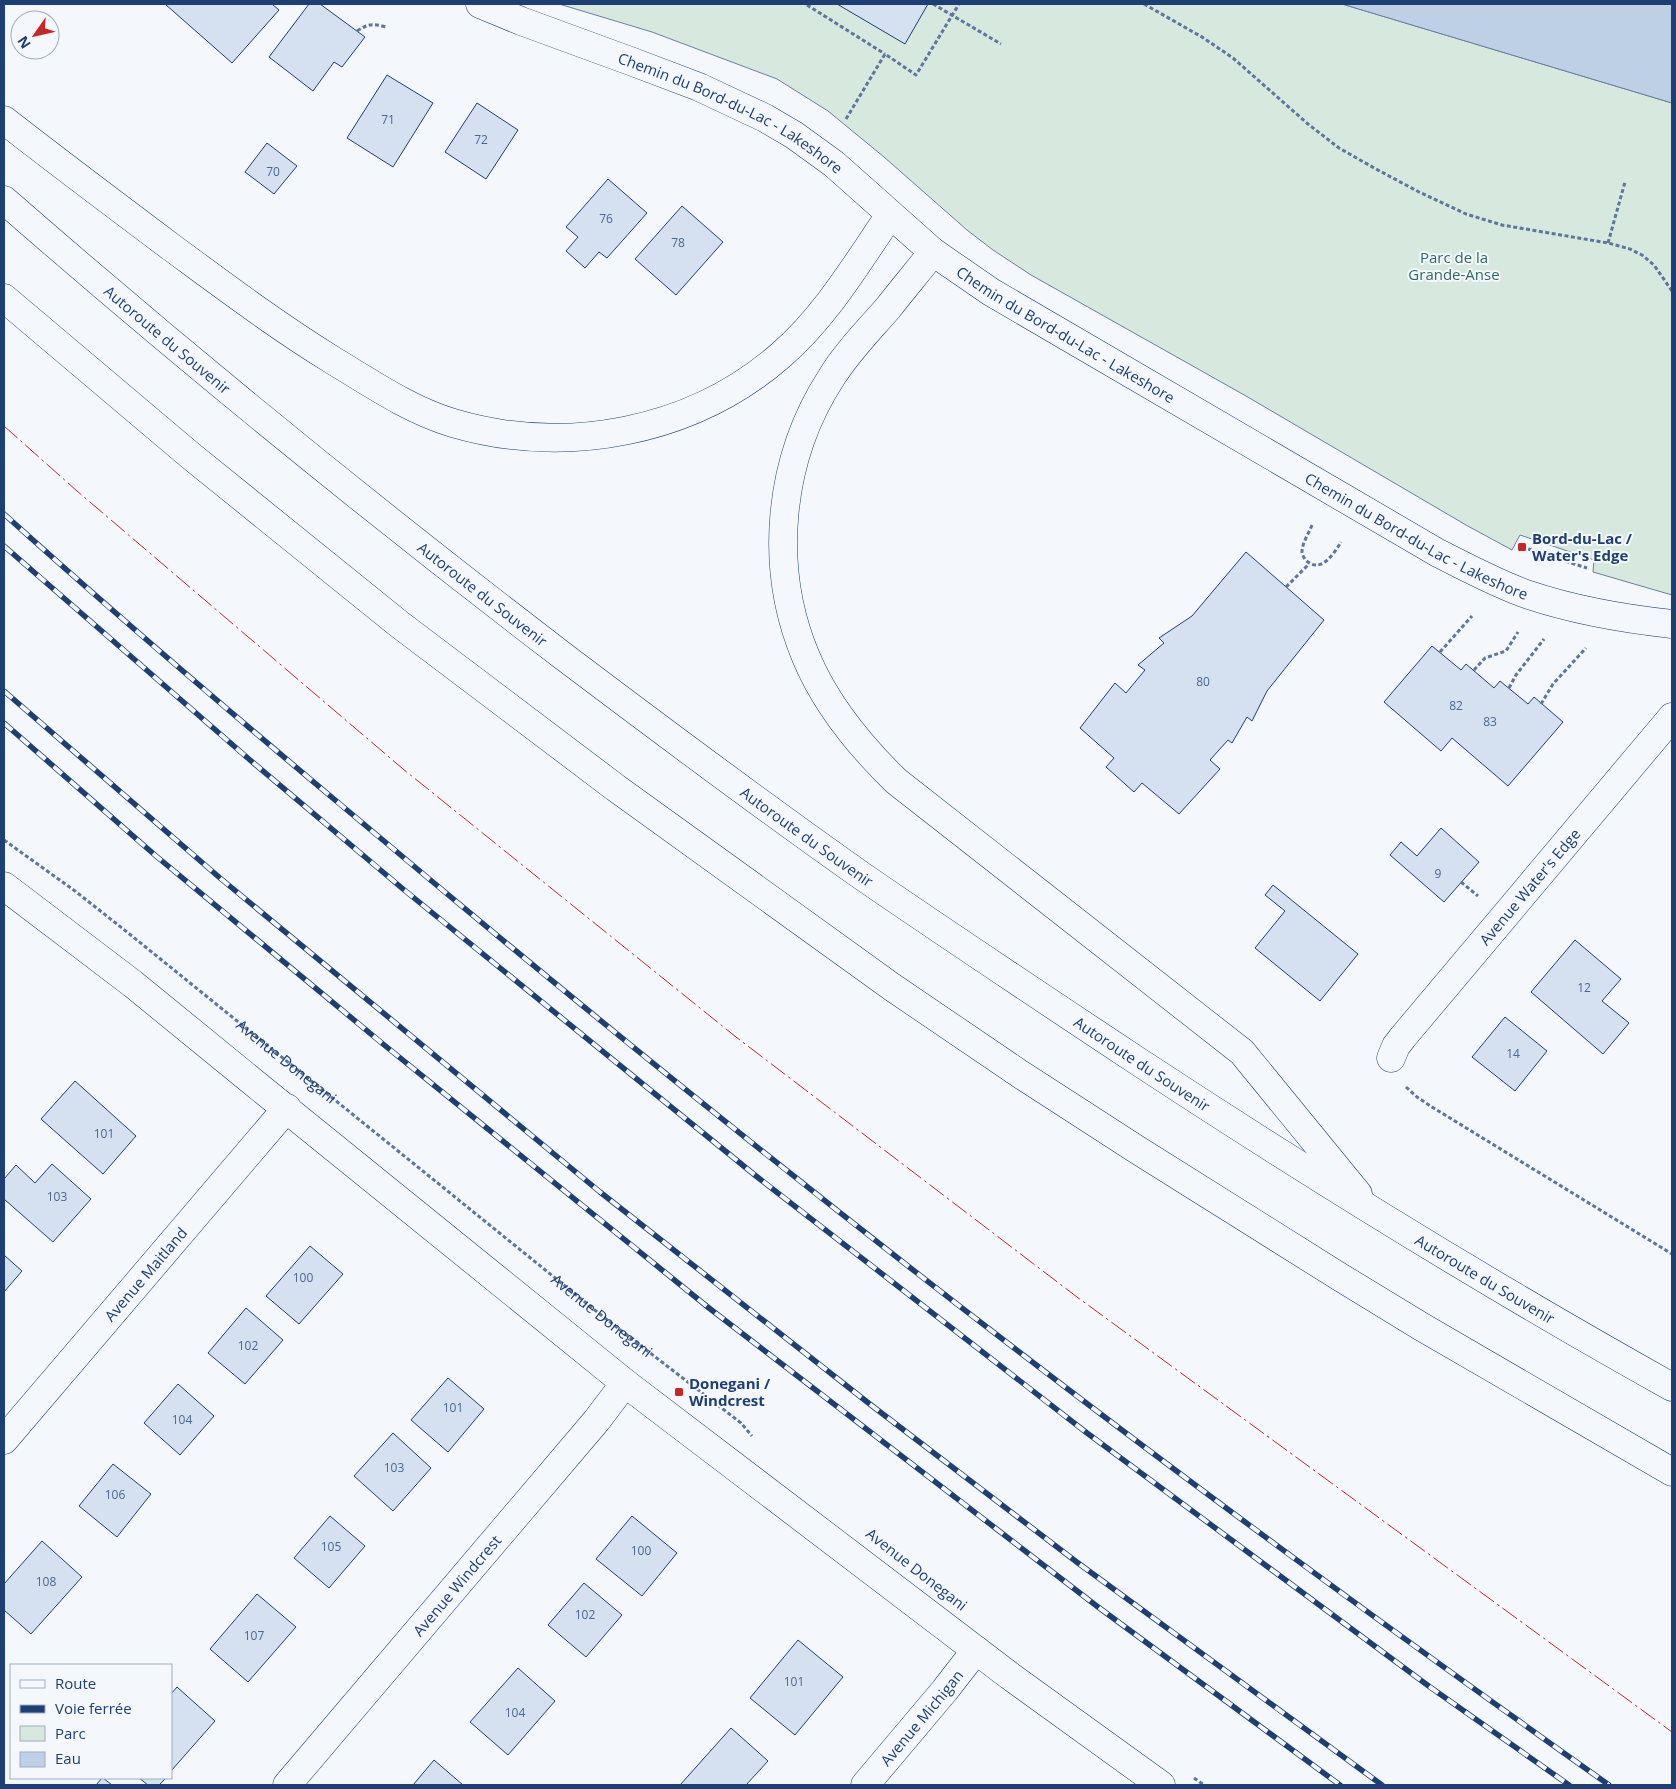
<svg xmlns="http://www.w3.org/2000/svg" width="1676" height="1789" viewBox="0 0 1676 1789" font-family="'Open Sans',sans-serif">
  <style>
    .green { fill: #d7e8df; stroke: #687fa3 }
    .water { fill: #bed0e5; stroke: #687fa3 }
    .building { fill: #d5e0f0; stroke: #1d3f73 }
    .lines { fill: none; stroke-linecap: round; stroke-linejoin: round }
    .minor-casing { stroke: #1d3f73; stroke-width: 29 }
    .tertiary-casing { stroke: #1d3f73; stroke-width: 29 }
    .motorway-casing { stroke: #1d3f73; stroke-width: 29 }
    .path { stroke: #5e769c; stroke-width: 3; stroke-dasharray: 4 2.5; stroke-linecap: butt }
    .minor { stroke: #f4f7fb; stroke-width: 28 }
    .tertiary { stroke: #f4f7fb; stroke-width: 28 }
    .motorway { stroke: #f4f7fb; stroke-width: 28 }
    .rail-casing { stroke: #1d3f73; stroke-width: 5.5 }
    .rail { stroke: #f4f7fb; stroke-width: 4; stroke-dasharray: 11; stroke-linecap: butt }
    .power { stroke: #c62828; stroke-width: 1; stroke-dasharray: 18 4 2.5 4; stroke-linecap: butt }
    .poi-dot { fill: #c62828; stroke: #f4f7fb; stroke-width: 2 }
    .labels { text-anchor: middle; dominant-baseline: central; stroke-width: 4; stroke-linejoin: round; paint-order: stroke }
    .number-label { font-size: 12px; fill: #4b6792 }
    .street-label { font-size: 15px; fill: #1d3f73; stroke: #f4f7fb }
    .park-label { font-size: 15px; fill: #2c6c60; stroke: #f4f7fb }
    .poi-label { font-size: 15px; font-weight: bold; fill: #1d3f73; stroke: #f4f7fb; text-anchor: start }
  </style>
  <rect width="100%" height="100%" fill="#f4f7fb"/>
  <path class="green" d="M 559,4 L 1342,4 L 1672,103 L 1672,595 L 1593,572 L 1594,560 L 1520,535 L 1512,550 L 1466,525 L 1246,396 L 1031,275 L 993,250 L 967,230 L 884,157 L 828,111 L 777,79 L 652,32 Z"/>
  <path class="water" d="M 1342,4 L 1672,4 L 1672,103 Z"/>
  <path class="building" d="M 165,4 L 272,4 L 279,10 L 232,63 Z
    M 309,4 L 320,4 L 365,37 L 342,67 L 334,62 L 313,91 L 269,57 Z
    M 837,4 L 928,4 L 905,44 Z
    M 387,75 L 433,103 L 393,167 L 347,138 Z
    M 477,103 L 518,130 L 486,179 L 445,152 Z
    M 267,143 L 297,166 L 274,194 L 245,172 Z
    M 608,179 L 647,213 L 607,258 L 599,252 L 585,268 L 566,251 L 578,237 L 566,227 Z
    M 682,206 L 723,242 L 676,295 L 635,259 Z
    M 1246,552 L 1324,620 L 1267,691 L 1252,721 L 1247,717 L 1232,743 L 1228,740 L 1210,760 L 1220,769 L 1179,814 L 1142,783 L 1134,792 L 1106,767 L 1114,758 L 1080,728 L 1115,683 L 1126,693 L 1145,670 L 1138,665 L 1164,643 L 1159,638 L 1192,616 Z
    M 1432,646 L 1461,670 L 1466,664 L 1494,688 L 1500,681 L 1528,704 L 1534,697 L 1563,722 L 1508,786 L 1452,738 L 1441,751 L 1384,702 Z
    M 1441,828 L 1479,862 L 1444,902 L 1390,855 L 1401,842 L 1417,856 Z
    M 1273,885 L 1358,954 L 1320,1001 L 1255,948 L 1285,911 L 1265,895 Z
    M 1575,940 L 1621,979 L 1602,1001 L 1629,1023 L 1603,1054 L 1531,992 Z
    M 1505,1017 L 1547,1051 L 1515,1091 L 1472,1057 Z
    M 75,1081 L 136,1136 L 103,1174 L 41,1119 Z
    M 52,1164 L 91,1199 L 53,1242 L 4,1199 L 4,1179 L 16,1165 L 35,1183 Z
    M 310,1246 L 343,1274 L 299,1324 L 266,1296 Z
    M 4,1255 L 22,1271 L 4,1292 Z
    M 246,1308 L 283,1340 L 245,1384 L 208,1353 Z
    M 448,1378 L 484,1409 L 448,1452 L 411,1420 Z
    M 178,1384 L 214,1416 L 180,1455 L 144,1423 Z
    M 393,1433 L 431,1468 L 393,1511 L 354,1476 Z
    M 113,1464 L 151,1494 L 117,1537 L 79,1506 Z
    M 330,1516 L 365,1546 L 329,1588 L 294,1558 Z
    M 632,1516 L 677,1553 L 642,1596 L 596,1559 Z
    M 42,1541 L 82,1577 L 31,1634 L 4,1610 L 4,1584 Z
    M 584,1583 L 622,1615 L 586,1657 L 548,1625 Z
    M 257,1594 L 296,1627 L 248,1682 L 210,1649 Z
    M 798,1640 L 843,1677 L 795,1735 L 750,1698 Z
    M 518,1668 L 555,1701 L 508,1755 L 470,1722 Z
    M 177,1687 L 215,1721 L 171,1771 L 171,1694 Z
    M 731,1728 L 768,1761 L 746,1785 L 680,1785 Z
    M 434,1760 L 463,1785 L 413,1785 Z
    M 102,1778 L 103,1778 L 112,1785 L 96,1785 Z
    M 139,1778 L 166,1778 L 159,1785 L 148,1785 Z"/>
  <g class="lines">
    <g class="minor-casing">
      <g id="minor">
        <path id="s2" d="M 1391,1058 L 1396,1046 L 1403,1037 L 1672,717"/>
        <path id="s3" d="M 4,1440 L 287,1108"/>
        <path id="s4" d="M 287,1785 L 597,1420 L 625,1383"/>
        <path id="s5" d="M 865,1785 L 945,1690 L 976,1650"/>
      </g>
    </g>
    <g class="tertiary-casing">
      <g id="tertiary">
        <path id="s6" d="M 480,4 L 521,21 L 633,62 L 699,87 L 765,118 L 794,135 L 834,164 L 933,252 L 991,292 L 1438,553 C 1468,568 1497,584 1529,595 C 1574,610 1626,619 1672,624"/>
        <path d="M 4,886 L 133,984 L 253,1082 L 625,1383 L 1010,1676 L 1161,1785"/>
      </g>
    </g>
    <g class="motorway-casing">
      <g id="motorway">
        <path d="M 4,120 C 59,163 115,205 171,247 C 224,286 277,326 334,361 C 372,384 410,410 453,423 C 565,456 692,433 781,355 C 826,316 857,263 890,215"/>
        <path id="s7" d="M 4,200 C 185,358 372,510 563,656 C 661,730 761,805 862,876 C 952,938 1044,999 1136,1060 C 1311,1175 1489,1285 1672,1387"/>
        <path d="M 933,252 C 918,271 903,289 888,308 C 868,331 847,352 831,378 C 778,460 768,567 806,657 C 826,705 859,745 896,781 L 1242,1052 L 1358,1194"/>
        <path d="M 4,298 L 191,456 L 399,624 L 616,788 L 892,987 L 1020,1074 L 1136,1149 L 1340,1277 L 1422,1327 L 1672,1472"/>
      </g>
    </g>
    <g class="path">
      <path d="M 933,4 L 1001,44"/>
      <path d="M 1144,4 L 1202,37 L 1233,58 L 1308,124 L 1339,148 L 1376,169 L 1419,192 L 1466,214 L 1502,225 L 1608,243 L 1630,249 L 1642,255 L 1654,265 L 1672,291"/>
      <path d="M 807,5 L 885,54"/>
      <path d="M 357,31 C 368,24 373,23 386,27"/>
      <path d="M 846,119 L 885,54 L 916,75 L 959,4"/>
      <path d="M 1608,243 L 1625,182"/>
      <path d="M 1312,525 C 1309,533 1302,543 1302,552 C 1302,555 1305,560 1308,562 C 1322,573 1335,552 1341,542"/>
      <path d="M 1522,547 L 1587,568"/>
      <path d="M 1286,587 L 1309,564"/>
      <path d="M 1440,652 L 1472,616"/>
      <path d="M 1474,670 L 1485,658 L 1506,651 L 1518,632"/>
      <path d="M 1509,688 L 1516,675 L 1544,639"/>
      <path d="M 1541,704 L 1553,684 L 1586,648"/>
      <path id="s1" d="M 4,840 L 75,891 L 122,928 L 601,1315 L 741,1423 L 752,1436"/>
      <path d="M 1461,882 L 1478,896"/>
      <path d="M 1406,1087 L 1417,1097 L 1432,1107 L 1672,1254"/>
      <path d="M 1194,1778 L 1204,1785"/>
    </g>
    <use href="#minor" class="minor"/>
    <use href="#tertiary" class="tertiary"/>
    <use href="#motorway" class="motorway"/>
    <g class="rail-casing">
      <path id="rail" d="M 4,514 C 116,615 231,713 347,810 C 596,1020 850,1225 1110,1421 C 1274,1545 1441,1666 1609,1785
        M 4,546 L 250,760 L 403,889 L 756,1176 L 1087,1433 L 1430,1687 L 1569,1785
        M 4,691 L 220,878 L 600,1192 L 871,1405 L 1078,1563 L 1382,1785
        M 4,723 L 156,856 L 383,1044 L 709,1308 L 1098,1607 L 1340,1785"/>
    </g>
    <use href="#rail" class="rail"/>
    <path class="power" d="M 4,426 L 77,491 L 403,769 L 736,1037 L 1077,1297 L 1672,1732"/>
  </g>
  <g class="poi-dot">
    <rect x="1517" y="542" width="10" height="10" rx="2.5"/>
    <rect x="674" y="1387" width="10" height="10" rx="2.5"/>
  </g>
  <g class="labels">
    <g class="number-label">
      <text x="388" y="119">71</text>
      <text x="481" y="139">72</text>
      <text x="273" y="171">70</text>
      <text x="606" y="218">76</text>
      <text x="678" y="242">78</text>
      <text x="1203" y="681">80</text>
      <text x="1456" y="705">82</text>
      <text x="1490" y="721">83</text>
      <text x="1438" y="873">9</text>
      <text x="1584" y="987">12</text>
      <text x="1513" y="1053">14</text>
      <text x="104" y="1133">101</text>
      <text x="57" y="1196">103</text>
      <text x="303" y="1277">100</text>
      <text x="248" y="1345">102</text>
      <text x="453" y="1407">101</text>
      <text x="182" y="1419">104</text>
      <text x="394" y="1467">103</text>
      <text x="115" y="1494">106</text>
      <text x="331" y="1546">105</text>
      <text x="641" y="1550">100</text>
      <text x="46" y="1581">108</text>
      <text x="585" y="1614">102</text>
      <text x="254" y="1635">107</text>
      <text x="794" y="1681">101</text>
      <text x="515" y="1712">104</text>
    </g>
    <g class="street-label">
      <text stroke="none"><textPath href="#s6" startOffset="274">Chemin du Bord-du-Lac - Lakeshore</textPath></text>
      <text stroke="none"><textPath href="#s6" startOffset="679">Chemin du Bord-du-Lac - Lakeshore</textPath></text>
      <text stroke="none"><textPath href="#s7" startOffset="215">Autoroute du Souvenir</textPath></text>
      <text stroke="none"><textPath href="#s6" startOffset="1084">Chemin du Bord-du-Lac - Lakeshore</textPath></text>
      <text stroke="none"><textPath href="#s7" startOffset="620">Autoroute du Souvenir</textPath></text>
      <text stroke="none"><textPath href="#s7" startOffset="1025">Autoroute du Souvenir</textPath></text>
      <text stroke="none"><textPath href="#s2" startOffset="221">Avenue Water's Edge</textPath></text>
      <text stroke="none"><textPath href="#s1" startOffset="359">Avenue Donegani</textPath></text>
      <text stroke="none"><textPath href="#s7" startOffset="1430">Autoroute du Souvenir</textPath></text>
      <text stroke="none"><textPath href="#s3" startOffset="218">Avenue Maitland</textPath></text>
      <text stroke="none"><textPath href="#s7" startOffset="1835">Autoroute du Souvenir</textPath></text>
      <text stroke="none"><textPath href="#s1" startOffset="764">Avenue Donegani</textPath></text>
      <text transform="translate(917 1569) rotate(38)">Avenue Donegani</text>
      <text stroke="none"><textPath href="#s4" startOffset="262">Avenue Windcrest</textPath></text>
      <text stroke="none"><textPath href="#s5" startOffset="88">Avenue Michigan</textPath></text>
    </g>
    <g class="park-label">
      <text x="1454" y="257">Parc de la<tspan x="1454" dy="17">Grande-Anse</tspan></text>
    </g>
    <g class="poi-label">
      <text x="1532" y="538">Bord-du-Lac /<tspan x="1532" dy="17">Water's Edge</tspan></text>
      <text x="689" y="1383">Donegani /<tspan x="689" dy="17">Windcrest</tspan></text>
    </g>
  </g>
  <rect width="1676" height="1789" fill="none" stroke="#1d3f73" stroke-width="10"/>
  <rect x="10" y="1664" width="162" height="115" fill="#f4f7fb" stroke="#9eadc5"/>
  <rect x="20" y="1680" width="25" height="8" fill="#f4f7fb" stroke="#9eadc5"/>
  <text x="55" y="1689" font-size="15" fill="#1d3f73">Route</text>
  <rect x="20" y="1705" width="25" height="8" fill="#1d3f73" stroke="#9eadc5"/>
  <text x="55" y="1714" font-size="15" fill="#1d3f73">Voie ferrée</text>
  <rect x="20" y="1726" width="25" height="15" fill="#d7e8df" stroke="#9eadc5"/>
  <text x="55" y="1739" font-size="15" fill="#1d3f73">Parc</text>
  <rect x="20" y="1752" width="25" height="15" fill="#bed0e5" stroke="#9eadc5"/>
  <text x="55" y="1764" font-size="15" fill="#1d3f73">Eau</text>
  <g transform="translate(35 35) rotate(236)"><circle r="24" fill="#f4f7fb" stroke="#9eadc5"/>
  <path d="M0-4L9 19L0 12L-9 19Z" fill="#c62828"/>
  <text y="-8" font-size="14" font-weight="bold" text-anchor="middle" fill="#1d3f73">N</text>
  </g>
</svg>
